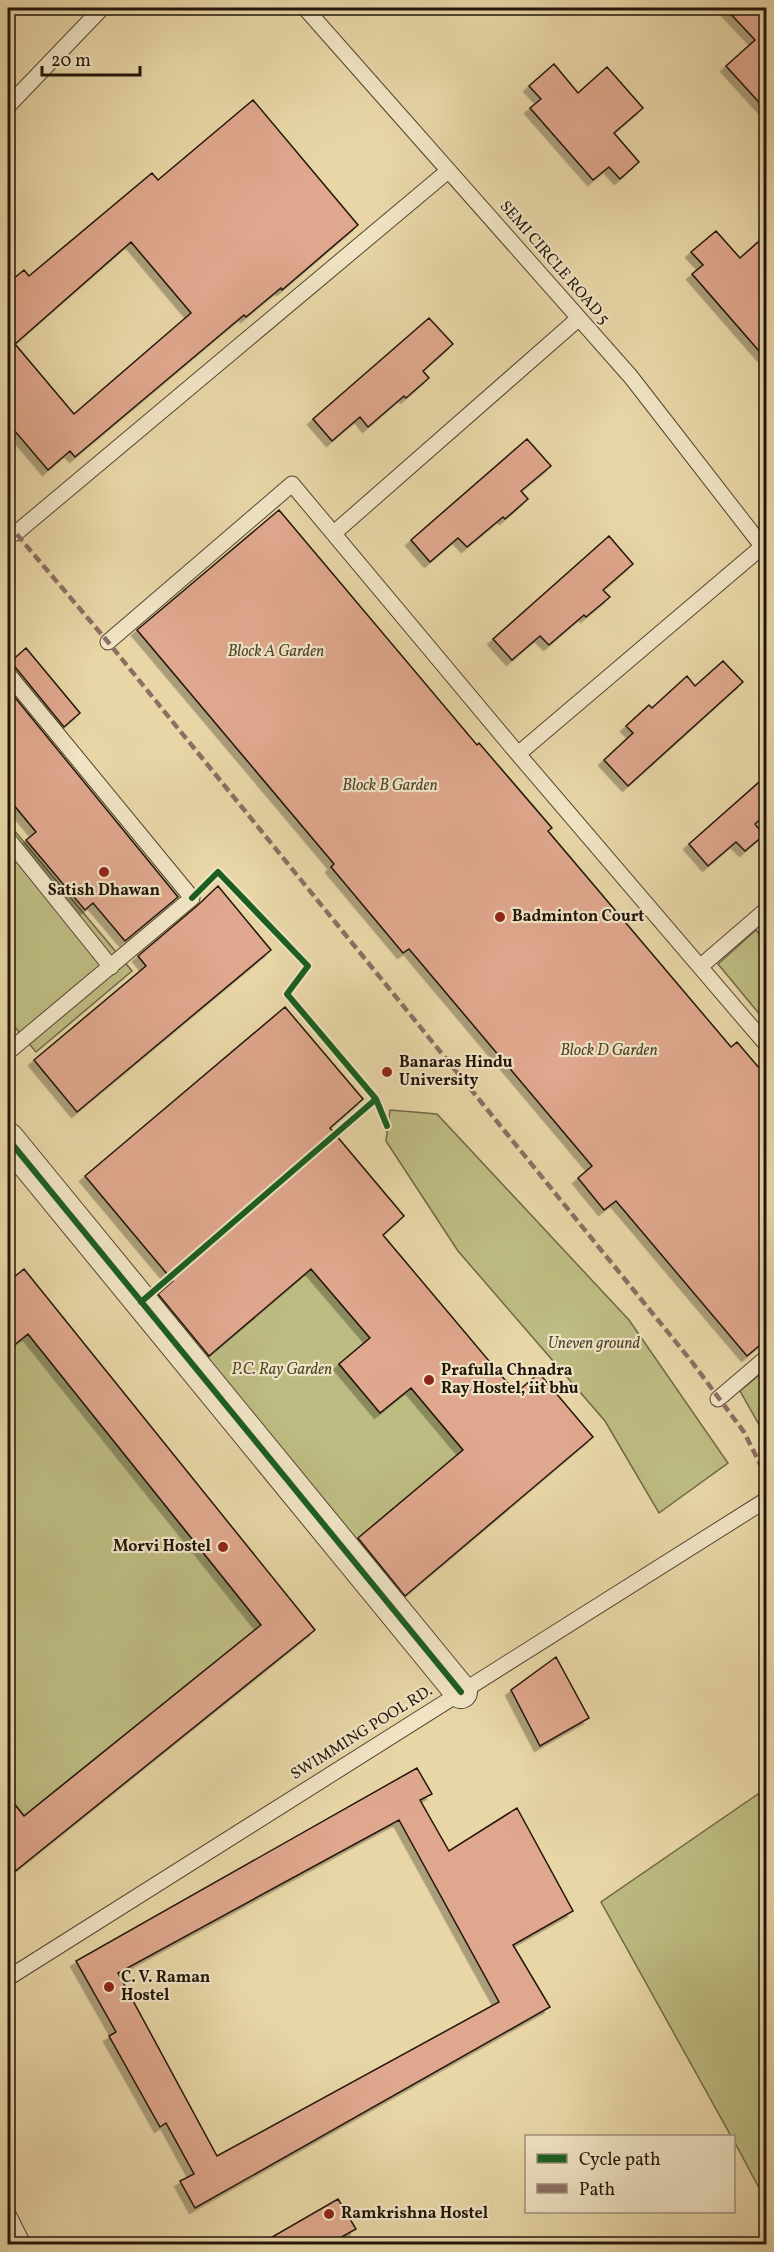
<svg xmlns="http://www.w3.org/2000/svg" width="774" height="2252" viewBox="0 0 774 2252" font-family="Vollkorn,serif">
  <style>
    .green { fill: #bdbc82; stroke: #6f6846; stroke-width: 1.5 }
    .building { fill: #dfa78d; stroke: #21150a; stroke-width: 1.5; fill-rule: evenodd; filter: url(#shadow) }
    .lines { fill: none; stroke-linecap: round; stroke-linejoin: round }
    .lane-casing { stroke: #534531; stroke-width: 17 }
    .street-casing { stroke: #534531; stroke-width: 34 }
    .lane { stroke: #f0e4c5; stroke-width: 15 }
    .street { stroke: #f0e4c5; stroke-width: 32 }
    .quiet { stroke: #8d6e63; stroke-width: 4.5; stroke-dasharray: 9 4.5; stroke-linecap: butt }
    .cycleway-casing { stroke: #f0e4c5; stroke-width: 10 }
    .cycleway { stroke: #1b5e20; stroke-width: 6 }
    .poi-dot { fill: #8f2418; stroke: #f0e4c5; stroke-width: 2 }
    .labels { text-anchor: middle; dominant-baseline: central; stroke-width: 4.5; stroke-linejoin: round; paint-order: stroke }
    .street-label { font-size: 16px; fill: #21150a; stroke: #f0e4c5 }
    .park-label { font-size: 16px; font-style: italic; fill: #50472e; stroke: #f0e4c5 }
    .poi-label { font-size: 16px; font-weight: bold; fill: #21150a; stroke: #f0e4c5; text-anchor: start }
  </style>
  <defs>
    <filter id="shadow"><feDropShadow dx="-5.5" dy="5.5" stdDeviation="0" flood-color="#0004"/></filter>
  </defs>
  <rect width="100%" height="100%" fill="#e8d6a6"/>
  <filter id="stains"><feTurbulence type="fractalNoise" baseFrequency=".00333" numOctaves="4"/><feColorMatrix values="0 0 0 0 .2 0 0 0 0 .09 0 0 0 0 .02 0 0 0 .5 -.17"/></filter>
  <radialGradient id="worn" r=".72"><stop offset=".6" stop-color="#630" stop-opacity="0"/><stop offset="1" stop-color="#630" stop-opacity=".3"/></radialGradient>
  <path class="green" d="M 8,823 L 132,971 L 36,1052 L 8,1019 Z
    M 756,930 L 766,942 L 766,1022 L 718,964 Z
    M 390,1110 L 437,1114 L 629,1320 L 728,1463 L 659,1513 L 605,1421 L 458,1251 L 386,1141 Z
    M 311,1269 L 370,1338 L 339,1364 L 380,1413 L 411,1388 L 463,1450 L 351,1545 L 201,1362 Z
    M 28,1334 L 261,1625 L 24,1816 L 8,1796 L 8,1350 Z
    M 766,1369 L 766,1437 L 740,1391 Z
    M 758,1794 L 766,1807 L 766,2201 L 734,2141 L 734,2136 L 731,2136 L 601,1902 Z"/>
  <path class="building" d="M 725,8 L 766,8 L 766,110 L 726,66 L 755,40 Z
    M 554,64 L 578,93 L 607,67 L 643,108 L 614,133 L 639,162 L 620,179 L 609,167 L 593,180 L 530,108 L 541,99 L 529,86 Z
    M 253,100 L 358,225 L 282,290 L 281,288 L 246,317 L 244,315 L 75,457 L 70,451 L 48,470 L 8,423 L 8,283 L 24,270 L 29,276 L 152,173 L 158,180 ZM 131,242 L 191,313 L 74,414 L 15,344 Z
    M 716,231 L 740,258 L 766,235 L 766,359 L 692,274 L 703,265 L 691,252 Z
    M 429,318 L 453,344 L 423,371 L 429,378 L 406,398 L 404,396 L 368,427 L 360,417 L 332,441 L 313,419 Z
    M 527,439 L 551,466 L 521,491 L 528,499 L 505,519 L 503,517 L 467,547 L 458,538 L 430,562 L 411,540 Z
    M 279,510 L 477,745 L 479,743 L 552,828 L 548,831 L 731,1047 L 737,1042 L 766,1076 L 766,1340 L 747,1356 L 616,1201 L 604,1210 L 578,1178 L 592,1166 L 409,949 L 403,953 L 331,867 L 334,864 L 137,630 Z
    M 609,536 L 633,564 L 603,590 L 610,597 L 586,617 L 584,615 L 549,645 L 540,636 L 512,660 L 493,639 Z
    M 26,648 L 80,713 L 64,727 L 16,668 L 8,664 Z
    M 723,661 L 743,682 L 628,786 L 604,760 L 633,733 L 626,726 L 649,705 L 652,708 L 687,676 L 695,686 Z
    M 8,689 L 178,897 L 125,941 L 93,903 L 85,910 L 26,840 L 36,832 L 8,798 Z
    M 766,776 L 766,814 L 755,824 L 764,835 L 745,851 L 736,842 L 708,866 L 689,844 Z
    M 218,886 L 271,950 L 77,1112 L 34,1060 L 146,966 L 138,956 L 198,905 Z
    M 285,1007 L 363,1099 L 330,1128 L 404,1216 L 383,1235 L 516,1393 L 539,1373 L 593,1437 L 405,1596 L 358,1538 L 463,1450 L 411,1388 L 380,1413 L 339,1364 L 370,1338 L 311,1269 L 209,1356 L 158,1294 L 173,1281 L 85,1176 Z
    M 24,1269 L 315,1630 L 8,1877 L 8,1796 L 24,1816 L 261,1625 L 28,1334 L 8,1350 L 8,1282 Z
    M 556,1657 L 589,1718 L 540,1746 L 511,1690 Z
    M 417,1768 L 432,1794 L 420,1800 L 449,1851 L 517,1808 L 573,1911 L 513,1945 L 550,2007 L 195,2208 L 180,2181 L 194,2174 L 166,2123 L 160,2127 L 109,2036 L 116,2032 L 76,1961 ZM 399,1820 L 499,2002 L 217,2156 L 118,1973 Z
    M 338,2199 L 356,2229 L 329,2244 L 260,2244 Z"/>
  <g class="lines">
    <g class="lane-casing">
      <path id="lane" d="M 305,8 L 631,377 L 766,551
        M 8,106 L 102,8
        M 16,533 L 448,171
        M 334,533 L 578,319
        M 108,642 L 292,484 L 518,754 L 766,1044
        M 8,674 L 192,898 L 8,1052
        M 518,754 L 763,546
        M 8,839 L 111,967
        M 701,966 L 766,910
        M 718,1399 L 766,1358
        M 8,1978 L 766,1500
        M 8,2214 L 23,2244"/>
    </g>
    <g class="street-casing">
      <path id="street" d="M 8,1139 L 461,1692"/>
    </g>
    <use href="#lane" class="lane"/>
    <use href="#street" class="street"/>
    <path class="quiet" d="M 8,524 L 108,642 L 692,1362 L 744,1432 L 766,1476"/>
    <g class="cycleway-casing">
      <path id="cycleway" d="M 192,898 L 218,872 L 308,966 L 287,994 L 376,1099 L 387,1126
        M 8,1139 L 461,1692
        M 141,1302 L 376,1099"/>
    </g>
    <use href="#cycleway" class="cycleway"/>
  </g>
  <g class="poi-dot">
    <circle cx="104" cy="872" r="6"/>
    <circle cx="500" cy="917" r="6"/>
    <circle cx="387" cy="1072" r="6"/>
    <circle cx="429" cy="1380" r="6"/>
    <circle cx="223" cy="1547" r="6"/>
    <circle cx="109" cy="1987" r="6"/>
    <circle cx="329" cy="2214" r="6"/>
  </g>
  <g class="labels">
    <g class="street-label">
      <text transform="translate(554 263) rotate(49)">SEMI CIRCLE ROAD 5</text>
      <text transform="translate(362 1733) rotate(-32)">SWIMMING POOL RD.</text>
    </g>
    <g class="park-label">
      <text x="276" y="652">Block A Garden</text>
      <text x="390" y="786">Block B Garden</text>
      <text x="609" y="1051">Block D Garden</text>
      <text x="594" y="1344">Uneven ground</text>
      <text x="282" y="1370">P.C. Ray Garden</text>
    </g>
    <g class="poi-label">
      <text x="104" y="891" text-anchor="middle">Satish Dhawan</text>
      <text x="512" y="917">Badminton Court</text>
      <text x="399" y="1063">Banaras Hindu<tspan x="399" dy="18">University</tspan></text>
      <text x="441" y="1371">Prafulla Chnadra<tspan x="441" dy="18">Ray Hostel, iit bhu</tspan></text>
      <text x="211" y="1547" text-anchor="end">Morvi Hostel</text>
      <text x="121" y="1978">C. V. Raman<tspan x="121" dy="18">Hostel</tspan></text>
      <text x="341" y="2214">Ramkrishna Hostel</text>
    </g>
  </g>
  <rect width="774" height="2252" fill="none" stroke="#e8d6a6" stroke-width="30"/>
  <rect x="9" y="9" width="756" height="2234" fill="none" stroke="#21150a" stroke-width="3"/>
  <rect x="15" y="15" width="744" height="2222" fill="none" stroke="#21150a" stroke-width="1.5"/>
  <rect x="525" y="2135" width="210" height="78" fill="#f0e4c5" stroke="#9d917a" stroke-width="1.5"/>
  <rect x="537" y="2154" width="30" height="9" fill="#1b5e20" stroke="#9d917a" stroke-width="1.5"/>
  <text x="579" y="2165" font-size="18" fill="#21150a">Cycle path</text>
  <rect x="537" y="2184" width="30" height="9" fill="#8d6e63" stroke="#9d917a" stroke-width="1.5"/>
  <text x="579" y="2195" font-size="18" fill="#21150a">Path</text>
  <path d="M42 66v9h98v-9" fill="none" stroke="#21150a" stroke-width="3"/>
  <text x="51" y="66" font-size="18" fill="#21150a" stroke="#f0e4c5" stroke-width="4.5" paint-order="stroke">20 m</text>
  <rect width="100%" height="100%" filter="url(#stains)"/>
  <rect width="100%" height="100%" fill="url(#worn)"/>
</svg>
